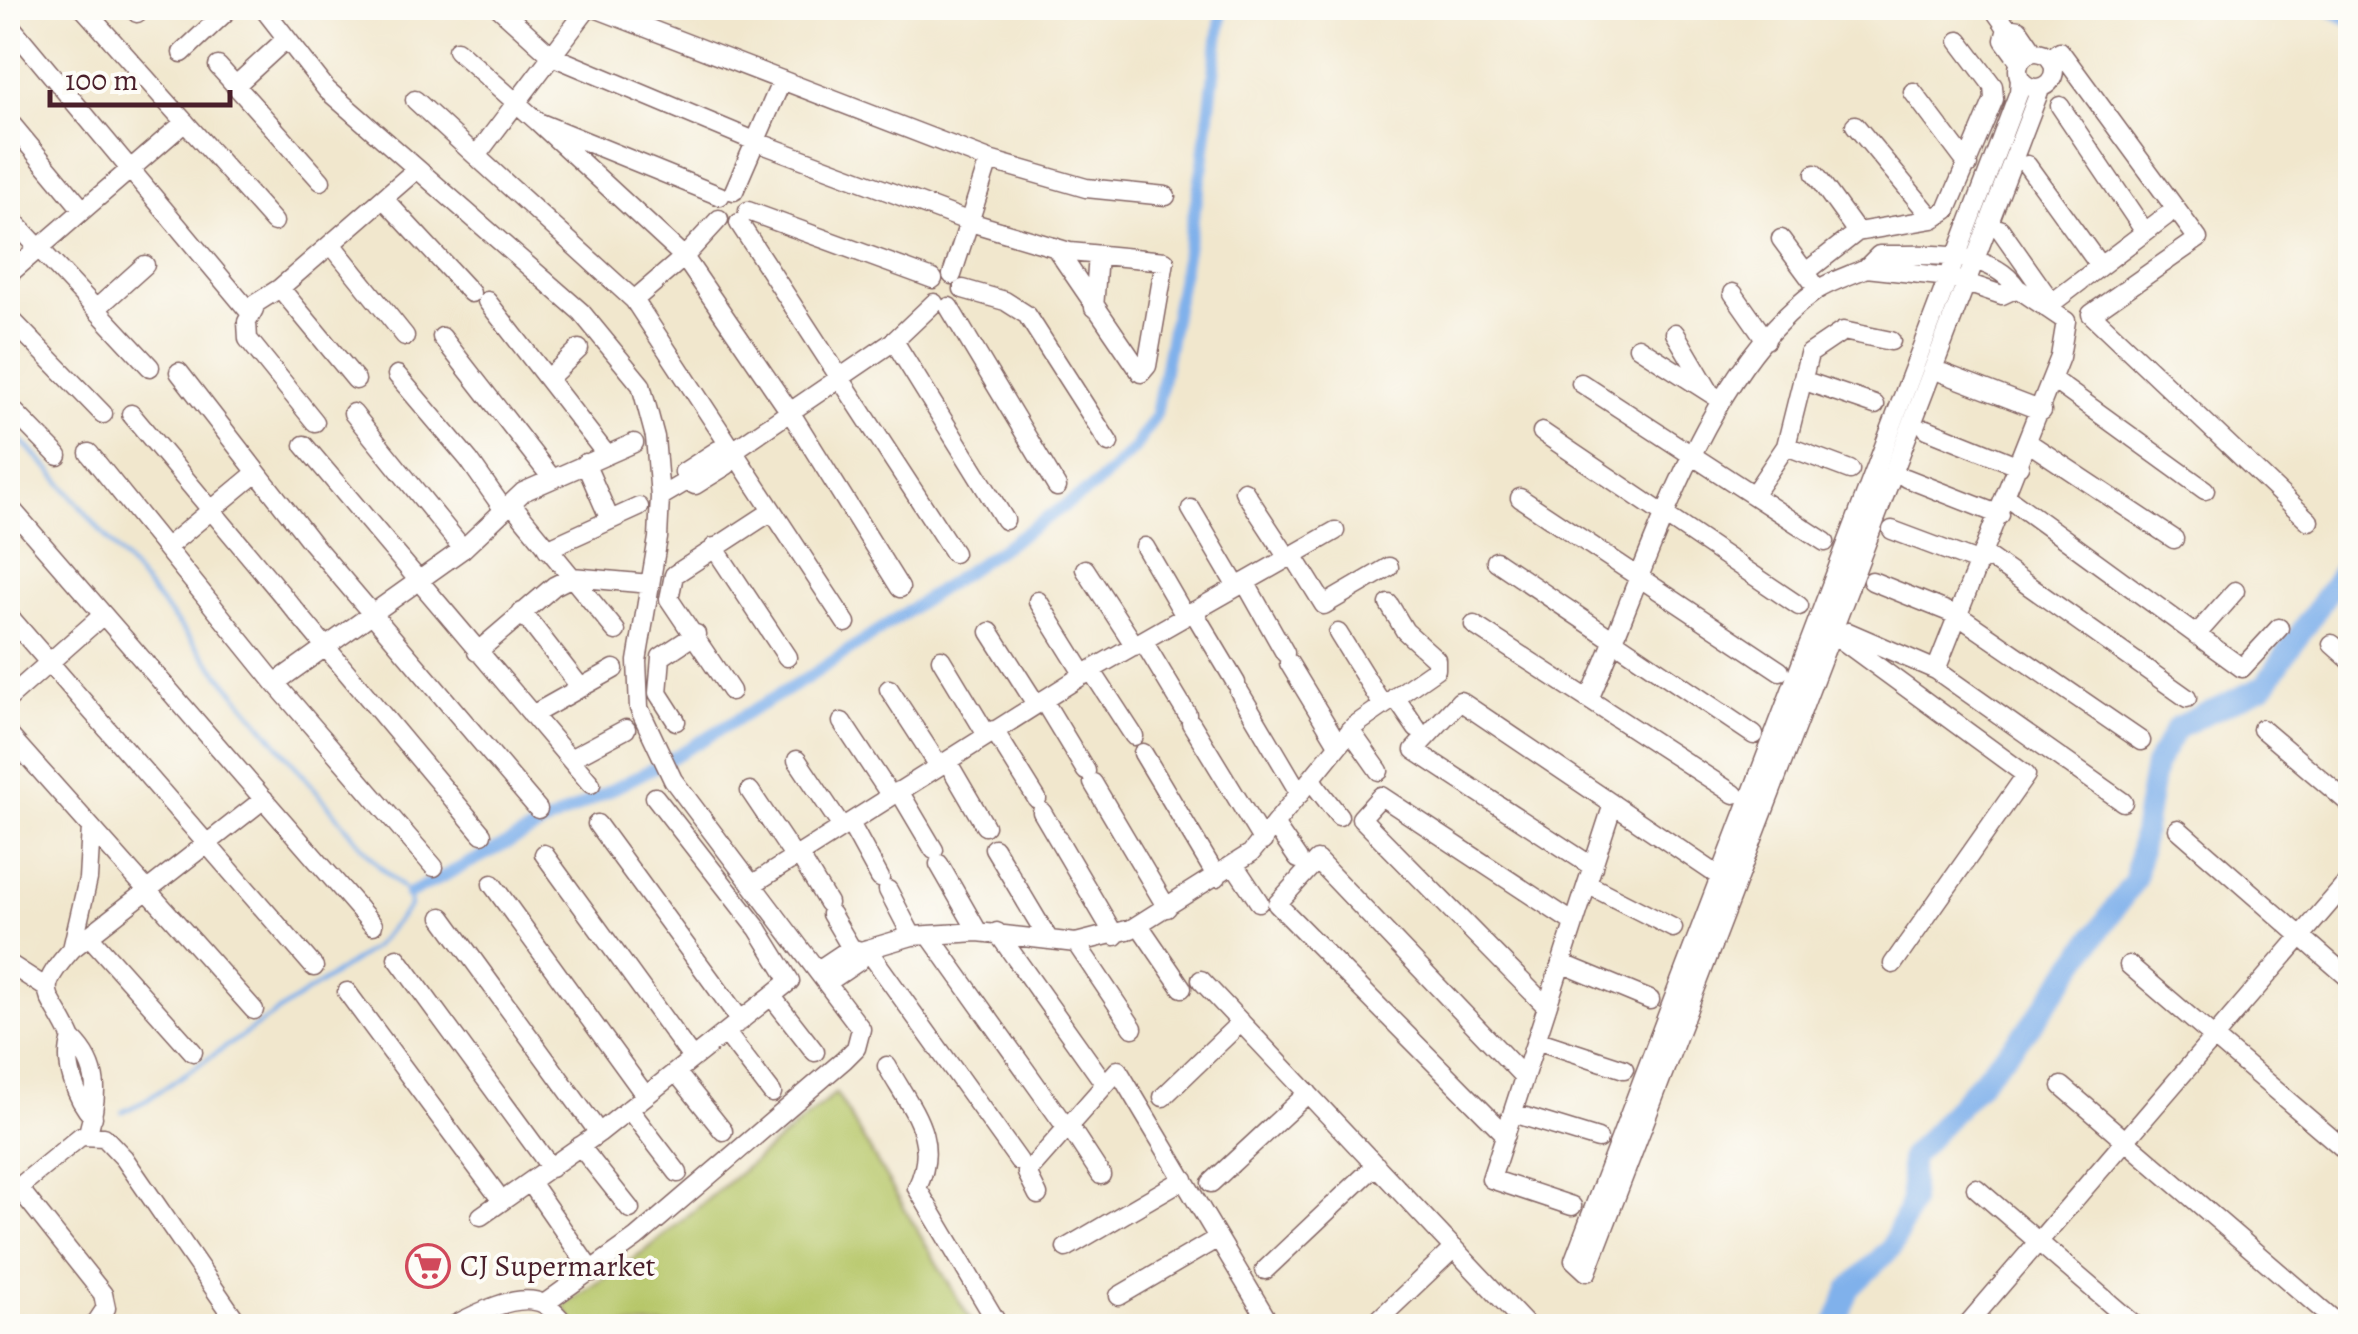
<svg xmlns="http://www.w3.org/2000/svg" width="2358" height="1334" viewBox="0 0 2358 1334" font-family="Alegreya,serif">
  <style>
    .green { fill: #b7c76a; stroke: #80734a; stroke-width: 2.5 }
    .lines { fill: none; stroke-linecap: round; stroke-linejoin: round }
    .stream { stroke: #80b1eb; stroke-width: 4 }
    .canal { stroke: #80b1eb; stroke-width: 12 }
    .river { stroke: #80b1eb; stroke-width: 22 }
    .minor-casing { stroke: #846564; stroke-width: 21 }
    .minor { stroke: #fff; stroke-width: 18 }
    .labels { text-anchor: middle; dominant-baseline: central; stroke-width: 8; stroke-linejoin: round; paint-order: stroke }
    .poi-label { font-size: 30px; fill: #4a1f2b; stroke: #fdfcf7; text-anchor: start }
  </style>
  <rect width="100%" height="100%" fill="#fdfcf7"/>
  <filter id="ink" filterUnits="userSpaceOnUse"><feTurbulence type="fractalNoise" baseFrequency=".01" numOctaves="2"/><feDisplacementMap in="SourceGraphic" scale="20" xChannelSelector="R" yChannelSelector="G"/><feConvolveMatrix kernelMatrix="1 2 1 2 8 2 1 2 1" color-interpolation-filters="sRGB"/></filter>
  <filter id="wash" filterUnits="userSpaceOnUse"><feTurbulence type="fractalNoise" baseFrequency=".0048" numOctaves="4" result="noise"/><feDisplacementMap in="SourceGraphic" scale="40" xChannelSelector="R" yChannelSelector="G"/><feGaussianBlur stdDeviation="2.25" result="paint"/><feColorMatrix in="noise" values="0 0 0 0 0 0 0 0 0 0 0 0 0 0 0 0 0 1.4 0 .05"/><feComposite in="paint" operator="in"/></filter>
  <g filter="url(#wash)">
    <rect width="100%" height="100%" fill="#f1e7cd"/>
    <path class="green" d="M 836,1093 L 974,1326 L 576,1326 L 563,1306 L 644,1252 Z"/>
    <g class="lines">
      <path class="stream" d="M 8,427 L 51,471 L 377,864 L 409,894 L 410,906 L 373,948 L 145,1101 L 122,1112"/>
      <path class="canal" d="M 409,894 L 665,762 L 809,677 L 1096,485 L 1134,449 L 1156,414 L 1203,164 L 1222,8"/>
      <path class="river" d="M 2336,8 L 2350,15
        M 1835,1326 L 1849,1289 L 1891,1248 L 1911,1203 L 1911,1158 L 2029,1028 L 2135,880 L 2155,765 L 2177,727 L 2264,686 L 2350,561"/>
    </g>
  </g>
  <g filter="url(#ink)">
    <g class="lines">
      <g class="minor-casing">
        <path id="minor" d="M 83,8 L 274,222
          M 263,8 L 327,90 L 581,312 L 641,385 L 655,437 L 660,497 L 658,538 L 637,661 L 639,708 L 673,780 L 861,1029 L 856,1048 L 844,1060 L 636,1238 L 544,1304
          M 499,8 L 552,56 L 757,142 L 970,222 L 1070,252 L 1165,261 L 1147,366 L 1141,373 L 1055,247
          M 595,8 L 989,160 L 1086,188 L 1166,196
          M 1993,8 L 2007,28 L 2019,30 L 2034,52
          M 137,13 L 143,8
          M 8,23 L 247,309 L 280,288 L 417,169
          M 2007,28 L 2004,40 L 2020,62
          M 457,50 L 538,122 L 720,196
          M2018 70a18 18 0 1 1 36 0a18 18 0 1 1-36 0Z
          M 182,53 L 230,8
          M 2050,59 L 2060,51 L 2198,239 L 2091,314 L 2309,521
          M 218,66 L 321,181
          M 2020,79 L 2019,92 L 1574,1260 L 1587,1272 L 2041,87
          M 235,86 L 286,39
          M 1913,92 L 1968,165
          M 415,100 L 476,156 L 588,8
          M 2060,106 L 2145,232
          M 8,120 L 83,210
          M 538,122 L 684,257 L 792,415 L 900,588
          M 1855,125 L 1933,219
          M 476,156 L 634,300 L 846,623
          M 2027,165 L 2100,266
          M 1815,174 L 1857,232
          M 734,191 L 782,80
          M 384,199 L 471,293
          M 748,211 L 933,279
          M 8,215 L 150,367
          M 739,223 L 954,553
          M 2000,229 L 2052,303
          M 1781,239 L 1812,281
          M 331,244 L 405,336
          M 1879,255 C 1924,256 1988,247 2017,288 L 2002,295 L 1949,277 L 1866,268 Z
          M 1806,272 L 1857,232 L 1933,219 L 1947,210 L 1994,99 L 1993,86 L 1959,41
          M 8,275 L 185,122
          M 952,275 L 989,160
          M 280,288 L 356,380
          M 963,289 L 1005,301 L 1027,315 L 1109,443
          M 1733,293 L 1766,340
          M 634,300 L 684,257 L 719,219
          M 487,301 L 606,454
          M 2048,306 L 2166,216
          M 949,307 L 1057,487
          M 1094,308 L 1098,255
          M 96,309 L 145,265
          M 254,309 L 247,322 L 248,339 L 315,422
          M 8,316 L 103,414
          M 1675,333 L 1708,389
          M 442,337 L 551,477
          M 894,341 L 1005,520
          M 1638,347 L 1721,400
          M 179,372 L 312,543 L 538,809
          M 1943,373 L 2042,411
          M 397,375 L 469,460 L 504,510
          M 549,378 L 579,349
          M 1802,380 L 1875,405
          M 2053,380 L 2205,490
          M 1581,383 L 1825,542
          M 8,405 L 58,456
          M 353,413 L 463,549
          M 131,414 L 482,834
          M 1927,429 L 2019,466
          M 1542,432 L 1799,606
          M 2029,443 L 2174,539
          M 304,445 L 591,784
          M 1786,446 L 1850,470
          M 89,453 L 275,683 L 434,867
          M 585,463 L 610,520
          M 1906,478 L 2000,515
          M 687,481 L 684,472 L 718,450 L 727,455
          M 1244,491 L 1288,558
          M 1753,495 L 1786,446 L 1809,354 L 1843,331 L 1891,341
          M 660,497 L 687,481 L 695,485 L 727,465 L 727,455 L 894,341 L 934,303
          M 2007,497 L 2242,668 L 2279,628
          M 1520,498 L 1780,671
          M 511,503 L 616,631
          M 8,505 L 373,925
          M 1191,509 L 1237,587
          M 1892,530 L 1980,563
          M 167,547 L 256,473
          M 714,547 L 787,657
          M 1145,547 L 1185,616
          M 547,549 L 639,507
          M 1984,554 L 2187,698
          M 1293,555 L 1324,605 L 1389,567
          M 1496,561 L 1754,735
          M 1085,569 L 1135,646
          M 1872,581 L 1959,616 L 2141,741
          M 1245,582 L 1285,653
          M 1038,601 L 1084,675
          M 1193,611 L 1236,683
          M 522,612 L 581,688
          M 8,615 L 314,967
          M 1474,625 L 1734,794
          M 990,632 L 1036,704
          M 1848,632 L 1936,670 L 2060,357 L 2066,321 L 2017,288
          M 1338,633 L 1382,704
          M 1832,633 L 2026,775 L 1893,964
          M 2196,635 L 2235,591
          M 1143,641 L 1187,714
          M 2332,644 L 2350,660
          M 477,652 L 554,586 L 572,577 L 650,584
          M 941,659 L 987,735
          M 1289,663 L 1338,744
          M 1091,670 L 1134,736
          M 1936,670 L 2123,802
          M 275,683 L 463,549 L 523,492 L 634,443
          M 889,689 L 939,766
          M 731,691 L 669,599 L 674,575 L 772,511
          M 1239,691 L 1300,794
          M 1395,697 L 1417,729
          M 8,699 L 103,615
          M 1589,699 C 1646,573 1701,372 1817,290 C 1831,281 1851,275 1866,268
          M 1043,700 L 1086,771
          M 532,715 L 614,669
          M 676,721 L 658,693 L 661,657 L 696,634
          M 842,722 L 891,796
          M 1191,723 L 1263,841
          M 2262,729 L 2350,804
          M 994,730 L 1037,799
          M 1350,730 L 1379,771
          M 8,734 L 254,1010
          M 1143,753 L 1217,877
          M 570,759 L 626,729
          M 797,760 L 842,827
          M 947,761 L 985,826
          M 1311,780 L 1339,816
          M 1093,783 L 1167,908
          M 750,791 L 795,858
          M 899,791 L 934,850
          M 1042,812 L 1115,936
          M 850,823 L 880,878
          M 597,824 L 741,1021
          M 1276,827 L 1298,859
          M 2178,829 L 2350,979
          M 994,848 L 1049,940
          M 544,854 L 692,1058
          M 799,855 L 828,903
          M 939,864 L 978,932
          M 1235,866 L 1259,902
          M 1593,867 L 1414,750 L 1460,701 L 1719,876
          M 492,884 L 645,1095
          M 753,884 L 1091,670 L 1335,531
          M 1587,884 L 1673,928
          M 888,890 L 912,936
          M 831,914 L 851,948
          M 442,917 L 599,1133
          M 1139,925 L 1182,988
          M 997,932 L 1102,1080
          M 929,935 L 1063,1123
          M 91,938 L 193,1052
          M 1076,943 L 1133,1028
          M 72,949 L 88,879 L 91,827
          M 867,949 L 1019,1161
          M 397,958 L 551,1168
          M 8,963 L 45,987
          M 1561,963 L 1650,1000
          M 2129,965 L 2350,1154
          M 818,970 L 851,948 L 861,951 L 912,936 L 978,932 L 1076,943 L 1131,929 L 1251,853 L 1354,726 L 1436,669 L 1436,659 L 1405,631 L 1389,604
          M 1201,980 L 1527,1326
          M 828,982 L 859,961 L 861,951
          M 347,992 L 502,1201
          M 773,998 L 815,1052
          M 1547,1007 L 1361,818 L 1381,796 L 1574,923
          M 726,1033 L 772,1093
          M 72,1039 C 51,991 30,996 72,949 L 264,799
          M 1536,1040 L 1624,1069
          M 887,1066 C 911,1109 941,1139 917,1188 L 999,1326
          M 676,1072 L 723,1131
          M 2062,1086 L 2341,1326
          M 1163,1097 L 1241,1022
          M 629,1109 L 678,1173
          M 1513,1113 L 1598,1139
          M 1069,1126 L 1101,1175
          M 88,1133 C 98,1097 101,1067 72,1039 C 63,1063 76,1099 93,1117
          M 1506,1135 L 1277,904 L 1317,860 L 1524,1077
          M 580,1146 L 630,1209
          M 530,1182 L 592,1272
          M 1211,1183 L 1308,1093
          M 18,1187 L 103,1294 L 106,1308 L 94,1326
          M 1976,1188 L 2136,1326
          M 1038,1195 L 1027,1173 L 1118,1070 L 1271,1326
          M 8,1196 L 81,1136 L 104,1137 L 124,1158 L 240,1326
          M 1572,1206 L 1491,1179 L 1613,804
          M 481,1216 L 599,1133 L 790,981 L 758,929 L 655,797
          M 1066,1248 L 1184,1179
          M 1265,1270 L 1376,1165
          M 1119,1296 L 1218,1238
          M 453,1326 C 475,1314 519,1291 544,1304 C 553,1309 560,1319 567,1326
          M 1372,1326 L 1454,1248
          M 1966,1326 L 2350,879"/>
      </g>
      <use href="#minor" class="minor"/>
    </g>
  </g>
  <defs>
    <g id="supermarket-ring" transform="scale(2.25)"><circle r="9.5" fill="#fdfcf7" stroke="#d1495b" stroke-width="1.5"/><path d="M-6-5.5h2.5l.6 2H6L4.5 2H-2.5L-4.4-4H-6ZM-1.5 3.2a1.3 1.3 0 1 0 .1 0ZM3 3.2a1.3 1.3 0 1 0 .1 0Z" fill="#d1495b"/></g>
  </defs>
  <g fill-rule="evenodd">
    <use href="#supermarket-ring" x="428" y="1266"/>
  </g>
  <g class="labels">
    <g class="poi-label">
      <text x="460" y="1266">CJ Supermarket</text>
    </g>
  </g>
  <rect width="2358" height="1334" fill="none" stroke="#fdfcf7" stroke-width="40"/>
  <path d="M50 90v15h180v-15" fill="none" stroke="#4a1f2b" stroke-width="5"/>
  <text x="65" y="90" font-size="30" fill="#4a1f2b" stroke="#fdfcf7" stroke-width="8" paint-order="stroke">100 m</text>
</svg>
